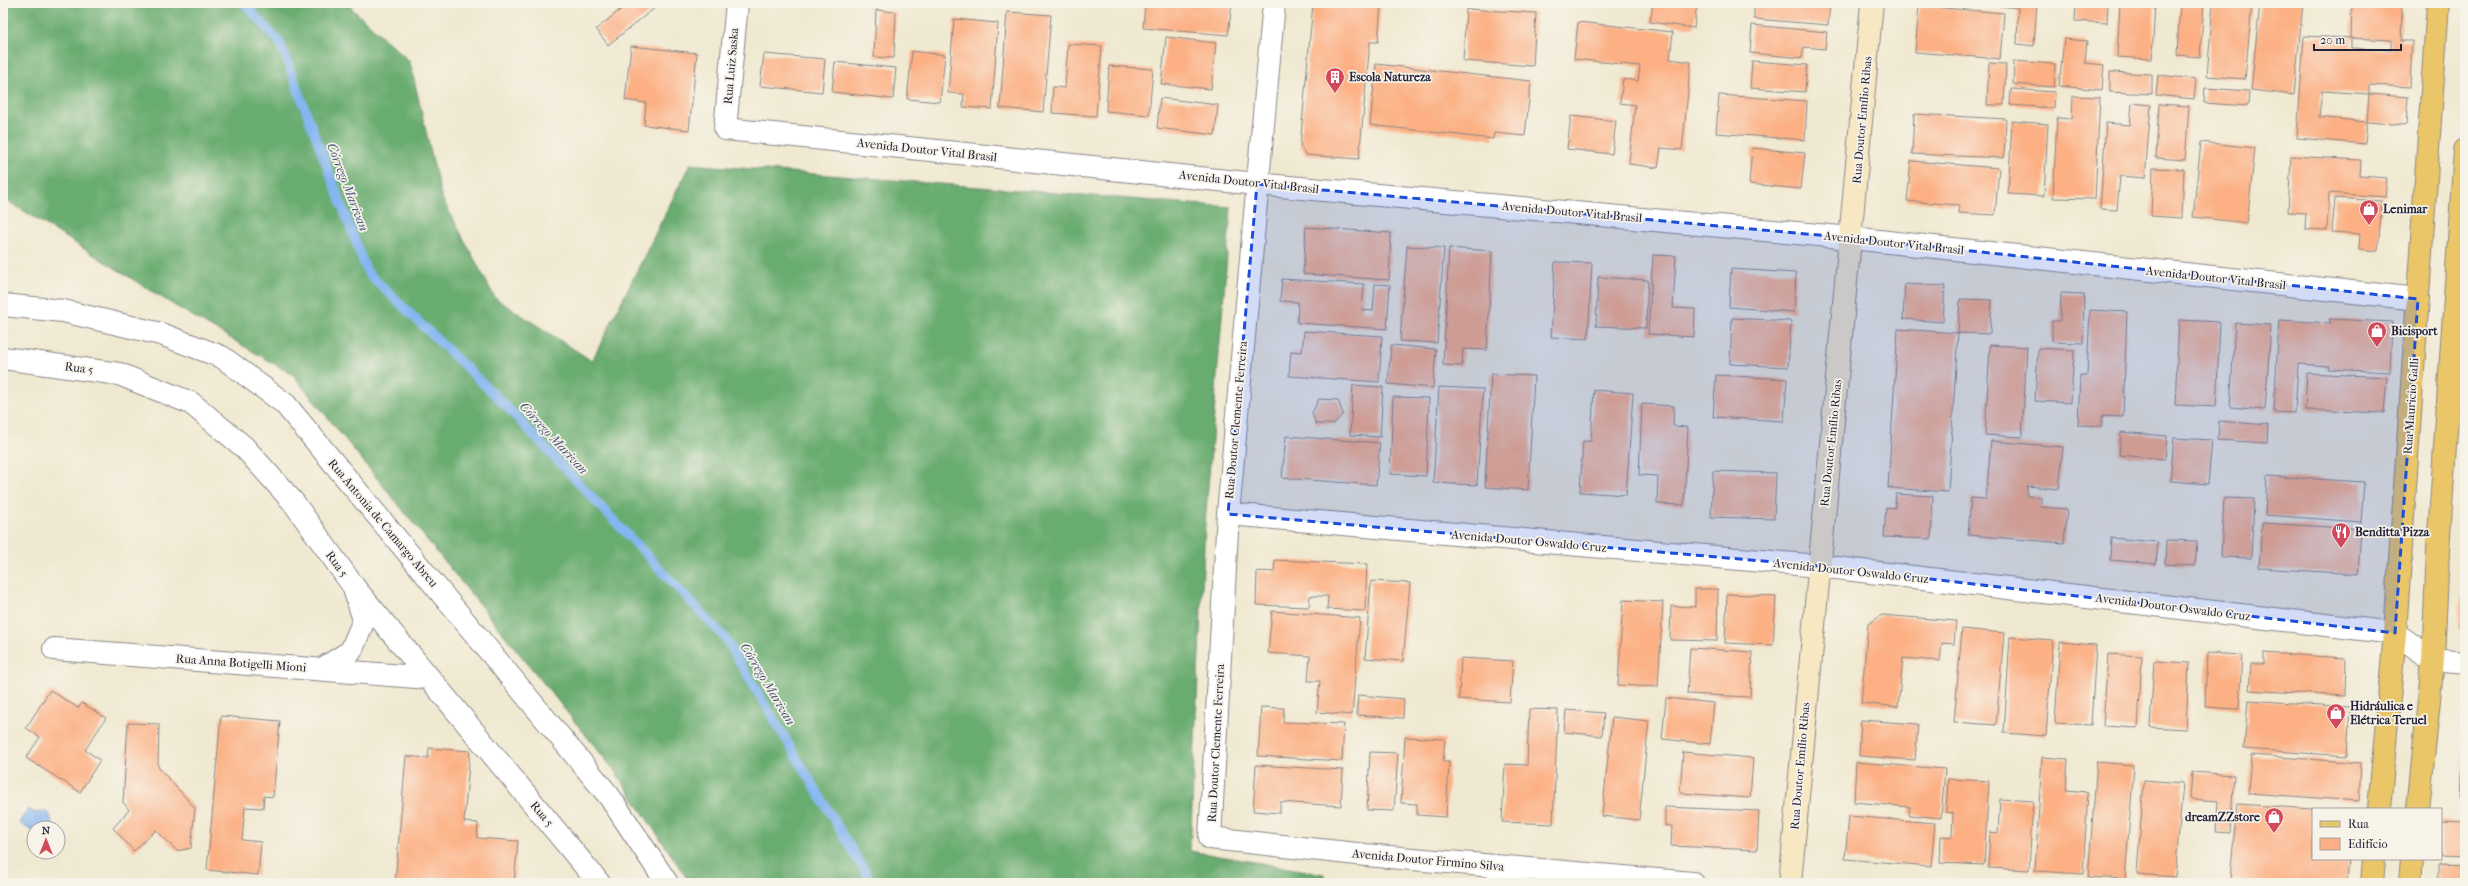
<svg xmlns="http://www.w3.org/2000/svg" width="2468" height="886" viewBox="0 0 2468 886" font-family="'IM FELL French Canon',serif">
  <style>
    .forest { fill: #69ac70; stroke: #466756 }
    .water { fill: #85b6f1; stroke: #546c96 }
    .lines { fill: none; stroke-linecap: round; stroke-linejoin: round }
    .stream { stroke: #85b6f1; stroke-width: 9 }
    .building { fill: #fcb084 }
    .street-casing { stroke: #898686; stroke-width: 24 }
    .secondary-casing { stroke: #898686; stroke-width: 24 }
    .primary-casing { stroke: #898686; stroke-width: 24 }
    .street { stroke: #fff; stroke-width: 22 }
    .secondary { stroke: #f7e8c3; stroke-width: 22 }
    .primary { stroke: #ebc669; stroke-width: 22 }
    .marked { fill: #1d4ed8; fill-opacity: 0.2; stroke: #1d4ed8; stroke-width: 3; stroke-dasharray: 8 5; stroke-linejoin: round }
    .labels { text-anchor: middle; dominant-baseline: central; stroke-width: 3.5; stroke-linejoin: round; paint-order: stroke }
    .street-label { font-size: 12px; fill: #22223b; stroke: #f7f3e8 }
    .poi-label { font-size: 12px; font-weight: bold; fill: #22223b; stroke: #f7f3e8; text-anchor: start }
    .water-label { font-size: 13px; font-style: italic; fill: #45567b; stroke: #f7f3e8 }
  </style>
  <rect width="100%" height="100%" fill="#f7f3e8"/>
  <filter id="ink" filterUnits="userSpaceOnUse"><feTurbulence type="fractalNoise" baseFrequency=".025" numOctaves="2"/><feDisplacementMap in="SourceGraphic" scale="8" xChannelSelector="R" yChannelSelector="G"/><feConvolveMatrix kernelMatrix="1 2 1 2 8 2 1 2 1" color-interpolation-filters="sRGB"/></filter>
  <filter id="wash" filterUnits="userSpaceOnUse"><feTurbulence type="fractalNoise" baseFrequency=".012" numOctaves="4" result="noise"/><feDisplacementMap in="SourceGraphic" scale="16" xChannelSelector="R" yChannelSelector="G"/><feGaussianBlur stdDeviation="0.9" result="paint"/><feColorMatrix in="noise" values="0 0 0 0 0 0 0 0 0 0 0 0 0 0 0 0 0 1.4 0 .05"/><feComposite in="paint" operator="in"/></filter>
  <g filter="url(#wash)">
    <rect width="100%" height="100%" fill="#f0e9d1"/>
    <path class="forest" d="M 3,3 L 346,3 L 410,62 L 441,196 L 495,298 L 592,361 L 690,164 L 1231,207 L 1205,524 L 1190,851 L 1324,874 L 1326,883 L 690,883 L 614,770 L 293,375 L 177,307 L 3,198 Z"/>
    <path class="water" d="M 28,809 L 36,813 C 48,808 51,814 52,825 L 57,828 L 34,828 L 34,832 L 19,823 Z"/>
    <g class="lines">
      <path class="stream" d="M 244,3 L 280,43 L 367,272 L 502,402 L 725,638 L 872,883"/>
    </g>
    <g id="blocks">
      <path class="building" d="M 629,3 L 661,3 L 608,45 L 596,29 Z
        M 1145,3 L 1232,3 L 1228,35 L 1143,28 Z
        M 1313,3 L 1381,3 L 1378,42 L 1370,42 L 1359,159 L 1306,155 L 1300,146 Z
        M 1653,3 L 1697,3 L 1694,28 L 1650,22 Z
        M 1754,3 L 1830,3 L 1828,25 L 1754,19 Z
        M 1999,3 L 2037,3 L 2034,46 L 2017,44 L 2018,8 L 1999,6 Z
        M 2076,3 L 2108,3 L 2107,23 L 2075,21 Z
        M 2120,3 L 2155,3 L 2152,59 L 2117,57 Z
        M 2180,3 L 2204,3 L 2200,57 L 2177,55 Z
        M 2213,3 L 2252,3 L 2245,79 L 2207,76 Z
        M 2260,3 L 2303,3 L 2294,95 L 2251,90 Z
        M 2352,3 L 2402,3 L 2401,41 L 2412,41 L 2410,87 L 2369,85 L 2369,94 L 2408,97 L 2406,125 L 2367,122 L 2369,94 L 2322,91 L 2319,117 L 2367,122 L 2365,144 L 2297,138 L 2304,36 L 2351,38 L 2351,48 L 2391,50 L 2391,40 L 2351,38 Z
        M 1919,6 L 2004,13 L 2000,59 L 1915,52 Z
        M 1466,9 L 1536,13 L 1533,66 L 1463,61 Z
        M 876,10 L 896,12 L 894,58 L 874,57 Z
        M 1007,12 L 1051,15 L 1043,112 L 1000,108 Z
        M 954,19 L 998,23 L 992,109 L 963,107 L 964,94 L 948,93 Z
        M 1578,22 L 1673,32 L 1670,59 L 1691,62 L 1682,150 L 1661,148 L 1658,168 L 1629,164 L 1635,105 L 1620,103 L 1623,79 L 1638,81 L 1640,66 L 1574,59 Z
        M 1752,25 L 1827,32 L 1825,49 L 1804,47 L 1802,58 L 1750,53 Z
        M 1166,37 L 1216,43 L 1211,89 L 1161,84 Z
        M 2064,39 L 2087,41 L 2085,63 L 2104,65 L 2102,90 L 2059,86 Z
        M 1068,44 L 1102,46 L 1096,116 L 1052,113 L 1053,87 L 1065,88 Z
        M 631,46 L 697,53 L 689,130 L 644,125 L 646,103 L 625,100 Z
        M 912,51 L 945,55 L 940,102 L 907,99 Z
        M 764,54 L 825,59 L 822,92 L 760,86 Z
        M 1752,61 L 1807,65 L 1805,92 L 1750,88 Z
        M 2014,61 L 2055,64 L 2054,87 L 2013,84 Z
        M 835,62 L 896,68 L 893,99 L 832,92 Z
        M 1989,63 L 2006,64 L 2004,105 L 1987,105 Z
        M 1376,64 L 1531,81 L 1525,136 L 1494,133 L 1493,139 L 1370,125 Z
        M 1109,66 L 1153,69 L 1149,115 L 1106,111 Z
        M 2110,72 L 2152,74 L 2152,94 L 2110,92 Z
        M 2158,75 L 2196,79 L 2194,99 L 2156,95 Z
        M 2205,88 L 2249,91 L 2248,106 L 2204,103 Z
        M 2011,89 L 2055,92 L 2054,108 L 2010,105 Z
        M 1719,95 L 1807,101 L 1805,140 L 1716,133 Z
        M 2073,96 L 2100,97 L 2095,199 L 2053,198 L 2057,118 L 2072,119 Z
        M 1160,98 L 1218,105 L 1215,135 L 1157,128 Z
        M 2132,103 L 2151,105 L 2145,178 L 2120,176 L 2117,210 L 2100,209 L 2106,123 L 2130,125 Z
        M 2159,104 L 2189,106 L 2185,160 L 2156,158 Z
        M 1914,114 L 2006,119 L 2004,158 L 1912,154 Z
        M 1571,116 L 1616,121 L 1612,154 L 1567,149 Z
        M 2012,121 L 2048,124 L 2044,196 L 2008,194 Z
        M 2201,142 L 2255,148 L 2247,223 L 2193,217 Z
        M 1752,148 L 1805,153 L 1801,189 L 1749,184 Z
        M 2291,156 L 2361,160 L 2360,176 L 2387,178 L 2385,197 L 2329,193 L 2327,230 L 2305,229 L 2306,213 L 2288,212 Z
        M 1911,161 L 1999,168 L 1995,215 L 1958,213 L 1959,205 L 1907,201 Z
        M 2153,168 L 2184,169 L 2182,218 L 2151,216 Z
        M 2335,198 L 2382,201 L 2378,251 L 2359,249 L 2360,234 L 2332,232 Z
        M 1306,227 L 1391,233 L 1389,280 L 1303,274 Z
        M 1407,246 L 1444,248 L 1437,343 L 1400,341 Z
        M 1449,248 L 1492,251 L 1487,350 L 1463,349 L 1462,366 L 1443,365 Z
        M 1653,255 L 1676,256 L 1673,308 L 1695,309 L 1694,337 L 1648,334 Z
        M 1555,262 L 1592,263 L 1588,339 L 1551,337 Z
        M 1731,269 L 1796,273 L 1794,312 L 1729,307 Z
        M 1598,277 L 1648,280 L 1646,328 L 1596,326 Z
        M 1282,279 L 1364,284 L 1362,310 L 1373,311 L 1375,284 L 1390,285 L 1387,329 L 1297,323 L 1298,302 L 1280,301 Z
        M 1905,284 L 1945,286 L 1943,322 L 1903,319 Z
        M 2061,293 L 2084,294 L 2083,343 L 2052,342 L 2052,321 L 2060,321 Z
        M 1960,299 L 1992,300 L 1990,334 L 1958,333 Z
        M 2090,310 L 2127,312 L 2123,417 L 2102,416 L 2102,426 L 2078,425 L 2080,375 L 2087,375 Z
        M 1732,318 L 1791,321 L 1788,367 L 1730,364 Z
        M 2329,319 L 2392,322 L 2390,372 L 2328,369 L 2329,366 L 2298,364 L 2295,413 L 2274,412 L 2279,320 L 2331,323 Z
        M 2179,320 L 2220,322 L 2216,407 L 2175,405 Z
        M 2235,323 L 2271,325 L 2265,410 L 2230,407 Z
        M 1898,329 L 1958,333 L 1948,492 L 1888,488 Z
        M 1304,331 L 1382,336 L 1379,382 L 1289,376 L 1291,351 L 1302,352 Z
        M 1391,345 L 1436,349 L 1433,388 L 1388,384 Z
        M 1990,345 L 2027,347 L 2022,437 L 1985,435 Z
        M 2038,348 L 2074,350 L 2071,403 L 2035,401 Z
        M 2307,373 L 2387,377 L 2384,413 L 2305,410 Z
        M 1491,374 L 1534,376 L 1528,490 L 1485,487 Z
        M 1716,375 L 1787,379 L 1784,421 L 1713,417 Z
        M 1353,385 L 1383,387 L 1380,437 L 1350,435 Z
        M 1439,387 L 1483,389 L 1477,485 L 1433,483 Z
        M 1594,390 L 1633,393 L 1626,495 L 1580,492 L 1583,441 L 1591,441 Z
        M 1393,397 L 1429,398 L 1426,476 L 1390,474 Z
        M 1319,399 L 1338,400 L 1343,414 L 1334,424 L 1316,424 L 1312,413 Z
        M 1642,404 L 1674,406 L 1673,426 L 1688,427 L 1684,505 L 1657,504 L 1658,476 L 1639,475 Z
        M 2219,421 L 2268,425 L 2267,443 L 2218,440 Z
        M 2121,432 L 2167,436 L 2165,459 L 2119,455 Z
        M 1286,436 L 1380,443 L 1376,485 L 1282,478 Z
        M 2174,438 L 2212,440 L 2208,484 L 2170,481 Z
        M 1991,441 L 2063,447 L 2059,489 L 2027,486 L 2027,496 L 2041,497 L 2041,507 L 2067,509 L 2064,543 L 1968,535 L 1971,498 L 1986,499 Z
        M 1713,471 L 1776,473 L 1774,519 L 1711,517 Z
        M 2267,476 L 2364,482 L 2361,522 L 2265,515 Z
        M 1896,494 L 1933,496 L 1931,539 L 1884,537 L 1886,507 L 1895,508 Z
        M 2224,498 L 2254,499 L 2251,558 L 2221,557 Z
        M 2262,523 L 2361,529 L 2358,574 L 2259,568 Z
        M 2111,538 L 2158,542 L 2156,564 L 2110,560 Z
        M 2166,540 L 2197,541 L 2195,566 L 2165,564 Z
        M 1275,560 L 1367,564 L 1365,611 L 1327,609 L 1328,596 L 1310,596 L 1309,607 L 1256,605 L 1257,571 L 1274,572 Z
        M 1371,581 L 1410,583 L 1403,661 L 1365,658 Z
        M 1695,589 L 1718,589 L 1717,641 L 1670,640 L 1671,606 L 1695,607 Z
        M 1727,594 L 1776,596 L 1773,645 L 1725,643 Z
        M 2461,595 L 2465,595 L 2465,636 L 2459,628 Z
        M 1623,600 L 1663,602 L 1658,687 L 1618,685 Z
        M 1272,611 L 1360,618 L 1352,715 L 1317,712 L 1320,681 L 1308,681 L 1310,656 L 1268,653 Z
        M 1882,615 L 1956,621 L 1954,644 L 1942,643 L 1940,661 L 1903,658 L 1898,707 L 1861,703 L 1868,624 Z
        M 1962,629 L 2004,633 L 1996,725 L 1954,722 Z
        M 2010,637 L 2053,640 L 2046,736 L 2004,733 Z
        M 2060,642 L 2096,645 L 2091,725 L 2055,723 Z
        M 1690,648 L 1752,652 L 1750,697 L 1687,694 Z
        M 2207,653 L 2242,655 L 2239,709 L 2205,707 Z
        M 2264,653 L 2346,658 L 2345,696 L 2249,690 L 2251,664 L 2264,664 Z
        M 2108,654 L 2142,656 L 2138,728 L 2103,726 Z
        M 1461,658 L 1513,661 L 1510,702 L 1459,699 Z
        M 2154,661 L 2189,663 L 2186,729 L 2150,727 Z
        M 50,690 L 78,708 L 82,703 L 106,718 L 85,750 L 100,760 L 80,792 L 26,758 L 40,737 L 26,728 Z
        M 1358,695 L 1404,699 L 1403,718 L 1357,715 Z
        M 1666,698 L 1714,703 L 1710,744 L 1662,739 Z
        M 2248,700 L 2350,707 L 2347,756 L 2244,749 Z
        M 1261,707 L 1284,708 L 1283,722 L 1344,724 L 1342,761 L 1258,756 Z
        M 1529,709 L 1558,710 L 1553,824 L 1502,822 L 1505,764 L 1527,765 Z
        M 1566,710 L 1604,713 L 1602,736 L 1564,732 Z
        M 221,716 L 280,721 L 273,797 L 264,796 L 263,808 L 245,807 L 242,840 L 261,842 L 258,875 L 207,870 Z
        M 1612,717 L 1649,721 L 1639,820 L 1602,816 Z
        M 1861,720 L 1918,724 L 1915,760 L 1859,756 Z
        M 128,723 L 159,724 L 158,767 L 195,808 L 191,848 L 177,851 L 156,830 L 134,851 L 113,828 L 129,810 L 123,802 Z
        M 1405,737 L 1445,739 L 1443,762 L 1449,762 L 1446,817 L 1417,815 L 1417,804 L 1401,803 Z
        M 429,748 L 470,751 L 464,822 L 478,823 L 477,838 L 518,841 L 514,883 L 395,883 L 406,756 L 428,758 Z
        M 1370,752 L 1398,753 L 1394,811 L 1367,810 Z
        M 1683,752 L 1753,758 L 1750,798 L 1680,793 Z
        M 2251,755 L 2361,763 L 2359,801 L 2248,793 Z
        M 2463,756 L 2465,756 L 2465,799 L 2461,799 Z
        M 2042,757 L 2068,759 L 2066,790 L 2088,792 L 2083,874 L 2035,871 Z
        M 1856,762 L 1945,769 L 1941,818 L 1909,815 L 1910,807 L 1854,802 Z
        M 2097,762 L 2134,765 L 2125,879 L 2088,877 Z
        M 1256,765 L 1343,770 L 1341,806 L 1280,802 L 1280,813 L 1253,811 Z
        M 2192,772 L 2234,775 L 2230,833 L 2216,832 L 2218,801 L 2190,799 Z
        M 1948,779 L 1989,781 L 1984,865 L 1940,863 L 1941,836 L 1952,837 L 1953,813 L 1946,812 Z
        M 2144,780 L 2183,783 L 2175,877 L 2137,874 Z
        M 2000,799 L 2033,801 L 2029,870 L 1988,868 L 1990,832 L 1998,833 Z
        M 2237,804 L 2313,809 L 2313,859 L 2349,859 L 2347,883 L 2256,883 L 2230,880 Z
        M 1665,807 L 1759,811 L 1757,850 L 1671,846 L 1672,826 L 1665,826 Z
        M 1849,816 L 1935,823 L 1931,866 L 1845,859 Z
        M 2441,821 L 2465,822 L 2465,858 L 2441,857 Z
        M 2438,865 L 2465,866 L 2465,883 L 2438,883 Z"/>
    </g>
  </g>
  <g filter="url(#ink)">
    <use href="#blocks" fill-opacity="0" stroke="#898686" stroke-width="1"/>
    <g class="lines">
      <g class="street-casing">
        <path id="street" d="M 737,3 L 725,129 L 1257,184 L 1851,238 L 2418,299
          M 1274,3 L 1228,514 L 1210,838 L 1366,855 L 1693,883
          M 3,305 L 63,311 L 161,334 L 222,357 L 285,404 L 609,796 L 667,883
          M 3,358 L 119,374 L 191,403 L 244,447 L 294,503 L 354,587 L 599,883
          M 1228,514 L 1819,566 L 2395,633 L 2433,660 L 2465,663
          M 54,649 L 429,678
          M 322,669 L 351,651 L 364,620 L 355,592"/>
      </g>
      <g class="secondary-casing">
        <path id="secondary" d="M 1790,883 L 1872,3"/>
      </g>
      <g class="primary-casing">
        <path id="primary" d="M 2379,809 L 2395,633 L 2438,3
          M 2418,809 L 2433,660 L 2438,550 L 2465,150
          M 2372,883 L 2374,859
          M 2410,883 L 2412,859"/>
      </g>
      <use href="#street" class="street"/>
      <use href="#secondary" class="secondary"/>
      <use href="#primary" class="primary"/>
    </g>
  </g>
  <path class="marked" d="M 1257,184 L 1851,238 L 2418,299 L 2395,633 L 1819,566 L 1228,514 Z"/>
  <defs>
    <g id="building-pin" transform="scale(1)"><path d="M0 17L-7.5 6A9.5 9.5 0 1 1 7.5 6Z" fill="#d1495b" stroke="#f7f3e8"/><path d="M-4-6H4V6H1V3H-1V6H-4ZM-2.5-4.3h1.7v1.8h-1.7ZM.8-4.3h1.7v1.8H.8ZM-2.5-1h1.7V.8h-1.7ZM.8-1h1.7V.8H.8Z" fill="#fff"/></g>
    <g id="shop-pin" transform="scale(1)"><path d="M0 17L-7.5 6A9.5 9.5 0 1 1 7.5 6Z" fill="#d1495b" stroke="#f7f3e8"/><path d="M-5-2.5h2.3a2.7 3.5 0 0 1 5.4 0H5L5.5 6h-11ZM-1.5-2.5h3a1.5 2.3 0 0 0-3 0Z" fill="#fff"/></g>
    <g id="restaurant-pin" transform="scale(1)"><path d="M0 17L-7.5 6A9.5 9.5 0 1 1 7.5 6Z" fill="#d1495b" stroke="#f7f3e8"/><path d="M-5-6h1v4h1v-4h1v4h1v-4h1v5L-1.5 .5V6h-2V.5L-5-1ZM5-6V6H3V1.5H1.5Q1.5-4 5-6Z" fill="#fff"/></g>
  </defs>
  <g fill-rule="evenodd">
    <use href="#building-pin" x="1335" y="77"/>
    <use href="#shop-pin" x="2369" y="209"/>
    <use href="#shop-pin" x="2377" y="331"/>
    <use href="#restaurant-pin" x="2341" y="532"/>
    <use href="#shop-pin" x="2336" y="713"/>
    <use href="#shop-pin" x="2274" y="817"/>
  </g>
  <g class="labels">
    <g class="street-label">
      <text transform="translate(731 66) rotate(-85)">Rua Luiz Saska</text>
      <text transform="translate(1862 120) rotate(-85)">Rua Doutor Emílio Ribas</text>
      <text transform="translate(927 150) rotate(6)">Avenida Doutor Vital Brasil</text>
      <text transform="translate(1249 182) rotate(6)">Avenida Doutor Vital Brasil</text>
      <text transform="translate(1572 212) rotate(5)">Avenida Doutor Vital Brasil</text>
      <text transform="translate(1894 243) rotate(6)">Avenida Doutor Vital Brasil</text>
      <text transform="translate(2216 278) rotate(6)">Avenida Doutor Vital Brasil</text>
      <text transform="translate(79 368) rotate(8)">Rua 5</text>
      <text transform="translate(2411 406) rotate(-86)">Rua Mauricio Galli</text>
      <text transform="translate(1236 420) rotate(-85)">Rua Doutor Clemente Ferreira</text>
      <text transform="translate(1831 443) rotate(-84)">Rua Doutor Emílio Ribas</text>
      <text transform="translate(383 523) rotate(50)">Rua Antonia de Camargo Abreu</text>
      <text transform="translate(1529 541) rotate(5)">Avenida Doutor Oswaldo Cruz</text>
      <text transform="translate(337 564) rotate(54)">Rua 5</text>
      <text transform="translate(1851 571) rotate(6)">Avenida Doutor Oswaldo Cruz</text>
      <text transform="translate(2173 607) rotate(7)">Avenida Doutor Oswaldo Cruz</text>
      <text transform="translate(241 663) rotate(4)">Rua Anna Botigelli Mioni</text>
      <text transform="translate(1216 743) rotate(-87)">Rua Doutor Clemente Ferreira</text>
      <text transform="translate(1800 766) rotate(-85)">Rua Doutor Emílio Ribas</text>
      <text transform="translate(542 814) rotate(50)">Rua 5</text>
      <text transform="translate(1428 860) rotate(5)">Avenida Doutor Firmino Silva</text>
    </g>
    <g class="poi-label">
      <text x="1349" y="77">Escola Natureza</text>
      <text x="2383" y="209">Lenimar</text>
      <text x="2391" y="331">Bicisport</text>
      <text x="2355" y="532">Benditta Pizza</text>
      <text x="2350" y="706">Hidráulica e<tspan x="2350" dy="14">Elétrica Teruel</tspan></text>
      <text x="2260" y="817" text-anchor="end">dreamZZstore</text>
    </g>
    <g class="water-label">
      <text transform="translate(348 187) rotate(69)">Córrego Marivan</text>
      <text transform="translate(554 438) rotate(47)">Córrego Marivan</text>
      <text transform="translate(768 684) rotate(59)">Córrego Marivan</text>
    </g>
  </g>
  <rect width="2468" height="886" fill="none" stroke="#f7f3e8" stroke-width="16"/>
  <rect x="2312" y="808" width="130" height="52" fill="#f7f3e8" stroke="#a29fa3"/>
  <rect x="2320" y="821" width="20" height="6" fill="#ebc669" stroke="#a29fa3"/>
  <text x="2348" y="828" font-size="12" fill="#22223b">Rua</text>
  <rect x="2320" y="838" width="20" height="12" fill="#fcb084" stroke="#a29fa3"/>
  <text x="2348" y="848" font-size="12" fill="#22223b">Edifício</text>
  <g transform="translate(46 840)"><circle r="19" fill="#f7f3e8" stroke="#a29fa3"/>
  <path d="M0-3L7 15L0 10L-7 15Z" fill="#d1495b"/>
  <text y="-6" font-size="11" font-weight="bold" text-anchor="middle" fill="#22223b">N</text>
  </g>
  <path d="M2314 44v6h87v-6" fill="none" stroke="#22223b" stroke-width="2"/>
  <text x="2320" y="44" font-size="12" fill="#22223b" stroke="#f7f3e8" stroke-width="3" paint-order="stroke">20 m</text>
</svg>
